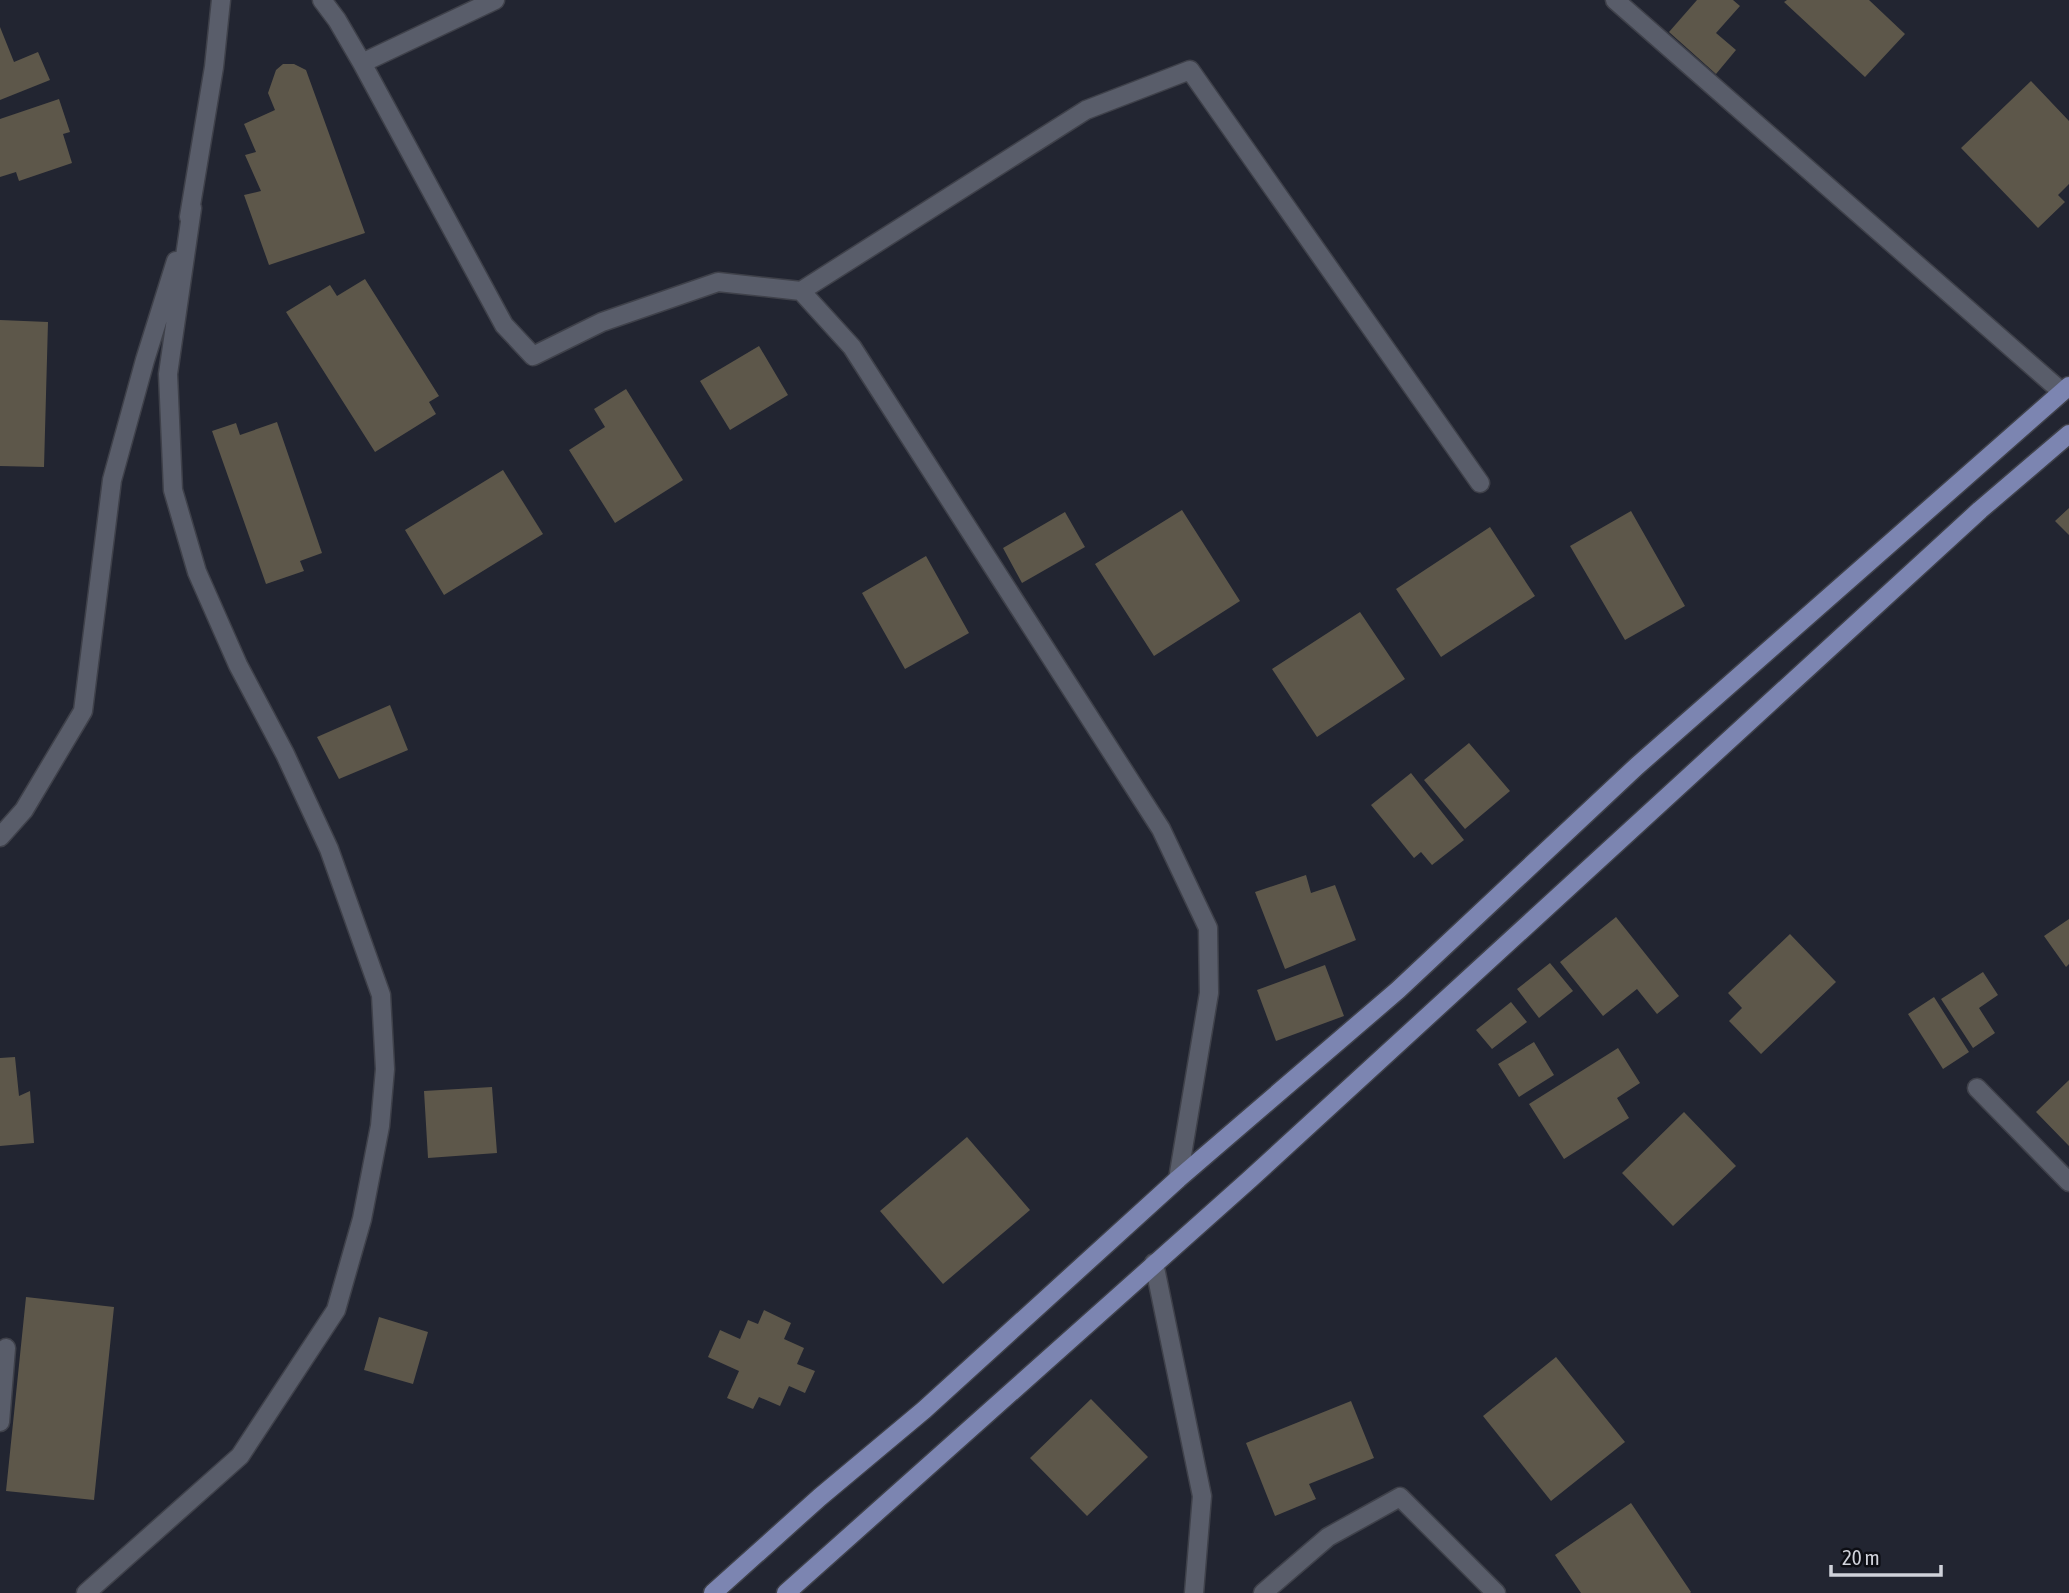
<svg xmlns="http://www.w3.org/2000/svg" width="2069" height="1593" viewBox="0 0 2069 1593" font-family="'Asap Condensed',sans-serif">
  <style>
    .building { fill: #5d574a }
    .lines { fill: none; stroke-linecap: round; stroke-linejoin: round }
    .minor-casing { stroke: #3f414a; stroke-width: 21 }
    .major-casing { stroke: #3f414a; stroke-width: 21 }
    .minor { stroke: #595d6a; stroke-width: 18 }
    .major { stroke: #7c85b1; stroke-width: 18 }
  </style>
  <rect width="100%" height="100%" fill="#222531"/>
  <path class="building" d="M 1697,0 L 1733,0 L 1740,6 L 1716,33 L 1736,50 L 1716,74 L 1669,32 Z
    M 1787,0 L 1869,0 L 1905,34 L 1865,77 L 1784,2 Z
    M 0,27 L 14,62 L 38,52 L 50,80 L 0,100 Z
    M 283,64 L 294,64 L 306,70 L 365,233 L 269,265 L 244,195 L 261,191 L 245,155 L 256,152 L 244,124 L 275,110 L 268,93 L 276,70 Z
    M 2031,81 L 2069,121 L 2069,184 L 2058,195 L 2065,202 L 2038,228 L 1961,148 Z
    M 59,99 L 70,132 L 63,134 L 72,163 L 19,181 L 16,172 L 0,177 L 0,119 Z
    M 365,279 L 439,396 L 429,402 L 436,414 L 375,452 L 286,312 L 330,285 L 337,296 Z
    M 0,320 L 48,322 L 44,467 L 0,466 Z
    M 759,346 L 788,395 L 730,430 L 700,381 Z
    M 626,389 L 683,480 L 615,523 L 569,450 L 605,427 L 594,409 Z
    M 277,422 L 322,553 L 300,561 L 304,571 L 266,584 L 212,431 L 236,423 L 240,435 Z
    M 503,470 L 543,534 L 444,595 L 405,530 Z
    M 2069,508 L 2069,535 L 2055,521 Z
    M 1182,510 L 1240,601 L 1154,656 L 1095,564 Z
    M 1631,511 L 1685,606 L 1625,640 L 1570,546 Z
    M 1065,512 L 1085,547 L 1022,583 L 1003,548 Z
    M 1490,527 L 1535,596 L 1441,657 L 1396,589 Z
    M 926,556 L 969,633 L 905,669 L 862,593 Z
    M 1360,612 L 1405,679 L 1317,737 L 1272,669 Z
    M 390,705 L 408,750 L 339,779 L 317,737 Z
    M 1469,743 L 1510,791 L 1465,829 L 1424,780 Z
    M 1411,773 L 1464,840 L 1432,865 L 1421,852 L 1414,858 L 1371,805 Z
    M 1306,875 L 1311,893 L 1335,885 L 1356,940 L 1285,969 L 1255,892 Z
    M 1616,917 L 1679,996 L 1657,1014 L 1637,989 L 1603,1016 L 1560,962 Z
    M 2069,919 L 2069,964 L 2066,967 L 2044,936 Z
    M 1790,934 L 1836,982 L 1761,1054 L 1729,1021 L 1742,1008 L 1728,993 Z
    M 1550,963 L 1573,991 L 1539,1018 L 1517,989 Z
    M 1325,965 L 1344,1016 L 1276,1041 L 1257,990 Z
    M 1983,972 L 1998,995 L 1979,1008 L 1995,1033 L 1973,1048 L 1941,999 Z
    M 1934,997 L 1969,1052 L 1943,1069 L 1908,1014 Z
    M 1511,1002 L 1527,1022 L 1492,1049 L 1476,1030 Z
    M 1534,1042 L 1554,1075 L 1519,1097 L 1498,1064 Z
    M 1618,1048 L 1640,1083 L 1617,1098 L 1629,1118 L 1564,1159 L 1529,1104 Z
    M 15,1057 L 19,1096 L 30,1091 L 34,1143 L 0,1146 L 0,1058 Z
    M 2069,1080 L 2069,1146 L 2036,1112 Z
    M 492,1087 L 497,1153 L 428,1158 L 424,1091 Z
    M 1684,1112 L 1736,1166 L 1673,1226 L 1622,1173 Z
    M 967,1137 L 1030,1210 L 943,1284 L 880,1211 Z
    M 26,1297 L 114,1307 L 94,1500 L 6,1491 Z
    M 764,1310 L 791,1323 L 784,1339 L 804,1348 L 797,1364 L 815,1371 L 805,1393 L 789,1386 L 780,1406 L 759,1397 L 753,1409 L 727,1398 L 739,1371 L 708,1357 L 720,1330 L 740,1339 L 748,1320 L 758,1324 Z
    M 379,1317 L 428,1332 L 413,1384 L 364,1370 Z
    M 1556,1357 L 1625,1442 L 1551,1501 L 1483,1416 Z
    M 1091,1399 L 1148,1457 L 1087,1516 L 1030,1458 Z
    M 1351,1401 L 1374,1458 L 1309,1484 L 1316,1499 L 1275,1516 L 1246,1443 Z
    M 1631,1503 L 1691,1592 L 1690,1593 L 1581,1593 L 1555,1555 Z"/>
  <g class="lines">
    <g class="minor-casing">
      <path id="minor" d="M 322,0 L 337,20 L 362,63 L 504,325 L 533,356 L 602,322 L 718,282 L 801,291 L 852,347 L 1161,829 L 1208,928 L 1209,993 L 1178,1179
        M 1615,0 L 2062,392
        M 362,63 L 495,0
        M 189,217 L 214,67 L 221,0
        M 801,291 L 1086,110 L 1190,70 L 1480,483
        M 0,837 L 24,810 L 83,711 L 112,480 L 145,360 L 176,261
        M 1977,1088 L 2069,1182
        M 1154,1263 L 1202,1496 L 1194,1593
        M 0,1422 L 6,1348
        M 86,1593 L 240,1456 L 336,1310 L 362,1219 L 380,1126 L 385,1069 L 381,995 L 329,849 L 285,754 L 238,665 L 197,572 L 173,490 L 168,374 L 192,208
        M 1263,1593 L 1328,1537 L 1400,1497 L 1496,1593"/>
    </g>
    <g class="major-casing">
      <path id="major" d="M 713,1593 L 820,1497 L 924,1410 L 1178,1179 L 1398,990 L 1637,766 L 2069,386
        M 786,1593 L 1249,1180 L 1980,510 L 2069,434"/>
    </g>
    <use href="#minor" class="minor"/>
    <use href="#major" class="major"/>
  </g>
  <path d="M1831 1565v10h110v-10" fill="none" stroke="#d0d2da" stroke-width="3.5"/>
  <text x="1842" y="1565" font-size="21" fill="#d0d2da" stroke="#0d0e14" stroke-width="5" paint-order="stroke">20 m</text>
</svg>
